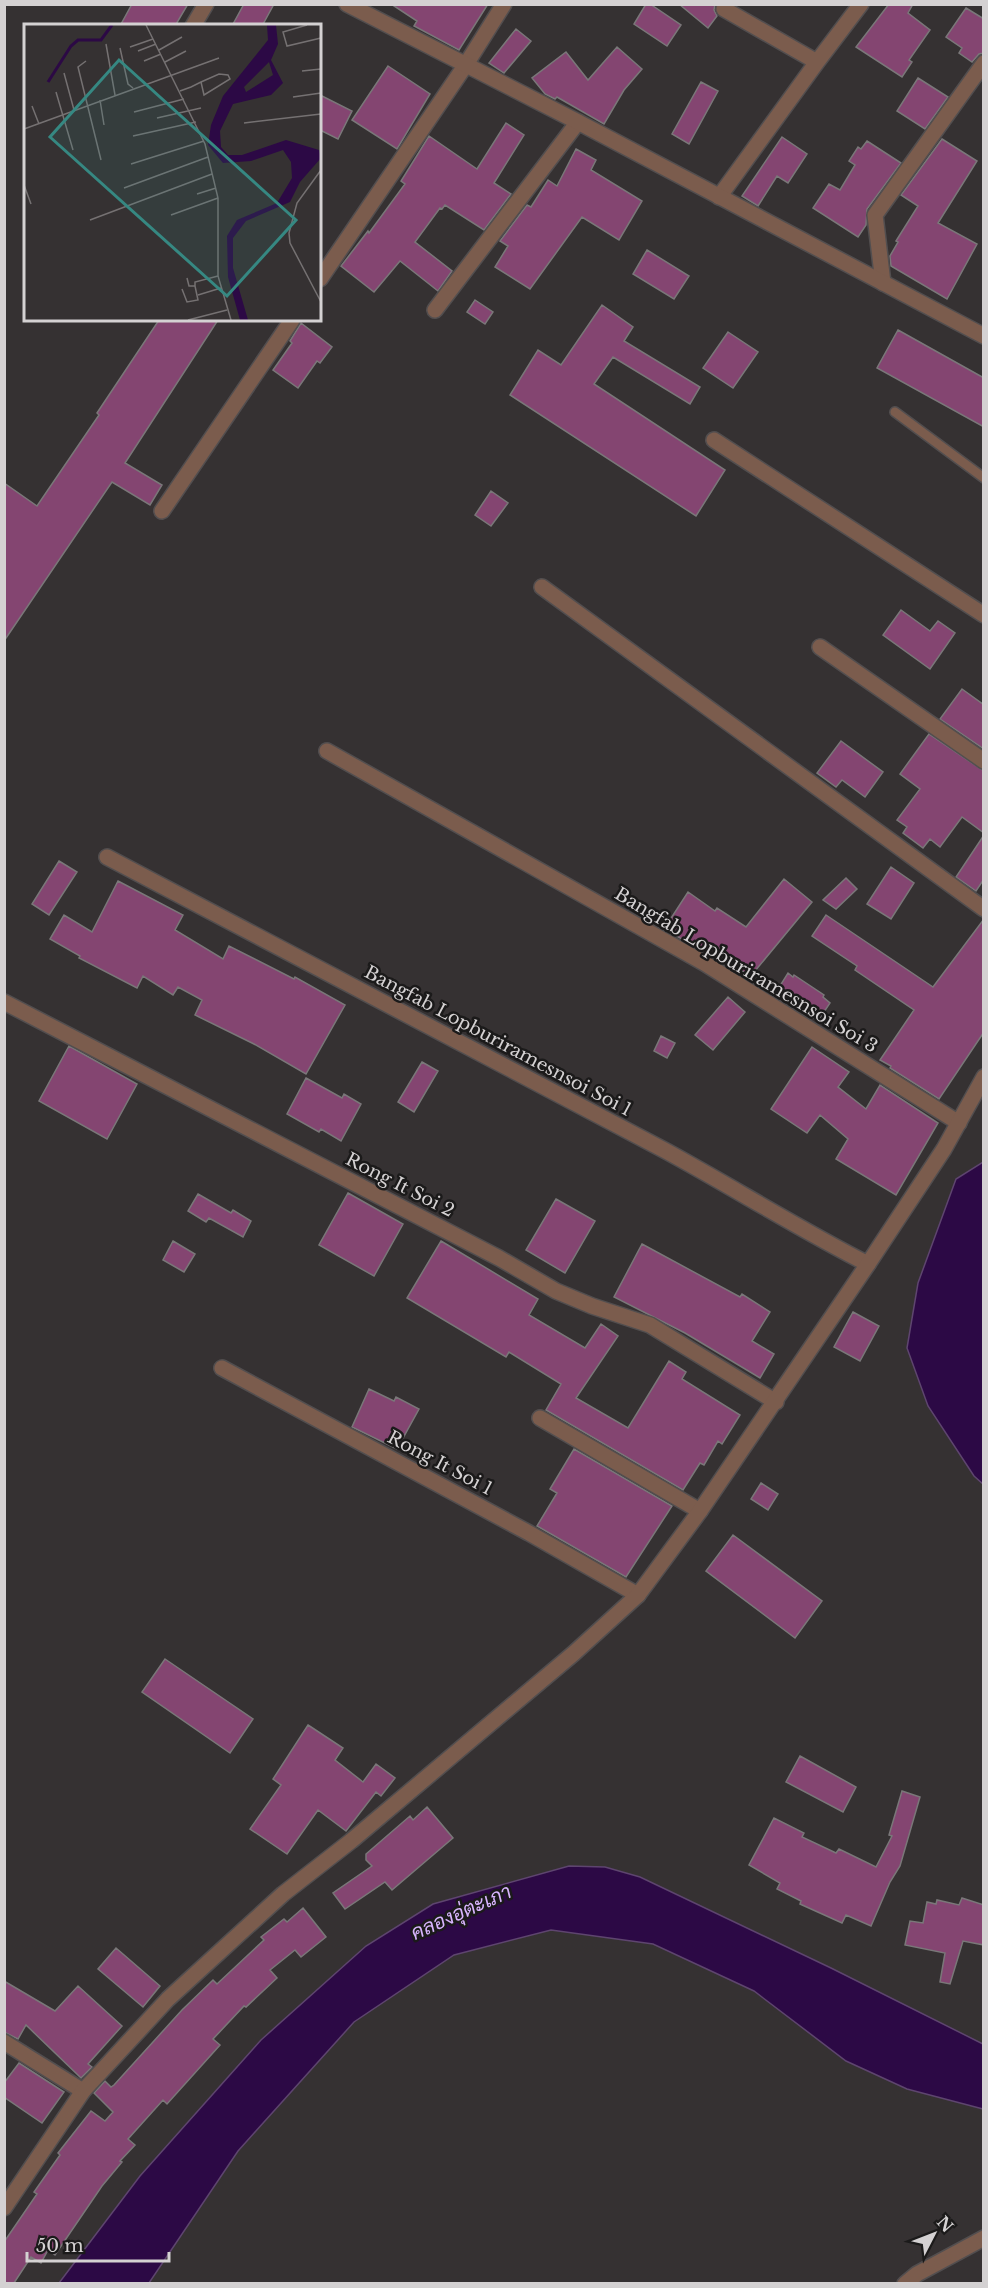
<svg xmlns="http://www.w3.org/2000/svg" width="988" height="2288" viewBox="0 0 988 2288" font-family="'Libre Baskerville',Sarabun,serif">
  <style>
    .water { fill: #2c0945; stroke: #5e456f; stroke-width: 1.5 }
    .building { fill: #844571; stroke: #7a7779; stroke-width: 1.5 }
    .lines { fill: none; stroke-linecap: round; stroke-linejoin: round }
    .service-casing { stroke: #524e4f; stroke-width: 12 }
    .minor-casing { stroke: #524e4f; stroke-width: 18 }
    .tertiary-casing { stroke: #524e4f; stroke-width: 18 }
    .service { stroke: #7b5c4d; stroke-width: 9 }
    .minor { stroke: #7b5c4d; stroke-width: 15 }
    .tertiary { stroke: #7b5c4d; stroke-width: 15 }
    .labels { text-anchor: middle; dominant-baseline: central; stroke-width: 5; stroke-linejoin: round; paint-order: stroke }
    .street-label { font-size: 18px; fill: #d4d1d2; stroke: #1b1a1a }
    .water-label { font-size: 20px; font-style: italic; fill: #d8b4fe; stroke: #1b1a1a }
    .inset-river { fill: none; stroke: #2c0945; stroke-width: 3 }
    .inset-road { fill: none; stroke: #757172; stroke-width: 1.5 }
    .view { fill: #368882; fill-opacity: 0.15; stroke: #368882; stroke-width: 3 }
    .inset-edge { fill: none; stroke: #d4d1d2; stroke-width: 3 }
  </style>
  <rect width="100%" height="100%" fill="#353132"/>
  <path class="water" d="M 983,1162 L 983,1484 L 974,1476 L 928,1406 L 907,1348 L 918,1283 L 956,1179 Z
    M 569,1866 L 605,1867 L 640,1877 L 831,1968 L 983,2044 L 983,2109 L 907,2089 L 846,2061 L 754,1991 L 653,1944 L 551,1930 L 454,1955 L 354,2022 L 238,2151 L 149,2283 L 59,2283 L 140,2176 L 261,2040 L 366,1946 L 433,1904 Z"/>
  <path class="building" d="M 132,4 L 188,4 L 175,26 L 120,26 Z
    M 244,4 L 274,4 L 262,26 L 232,26 Z
    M 391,4 L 488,4 L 459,50 L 414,26 L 417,21 Z
    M 646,4 L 650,4 L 681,25 L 667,46 L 634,24 Z
    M 679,4 L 715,4 L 714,10 L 717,16 L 708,28 Z
    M 889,4 L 913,4 L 908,13 L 930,30 L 909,60 L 912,62 L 902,77 L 856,47 Z
    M 966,8 L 984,19 L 984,53 L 979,54 L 972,62 L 959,53 L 962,48 L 946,37 Z
    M 516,29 L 531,41 L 504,73 L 489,63 Z
    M 617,47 L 642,69 L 624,90 L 604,124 L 557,97 L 555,99 L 545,94 L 532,78 L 566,52 L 588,80 Z
    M 388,66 L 430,94 L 397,149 L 352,120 Z
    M 918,78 L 948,97 L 925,129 L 897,111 Z
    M 701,82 L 718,91 L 689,144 L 672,134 Z
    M 320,95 L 352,111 L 338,139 L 320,130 Z
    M 506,123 L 524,135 L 494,183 L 511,194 L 484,230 L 445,205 L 442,209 L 440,208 L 415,242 L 452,271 L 438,291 L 400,261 L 374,292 L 341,266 L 368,231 L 369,233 L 405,184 L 401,181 L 429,136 L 477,169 Z
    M 782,137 L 807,154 L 788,183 L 777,176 L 758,206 L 742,196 Z
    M 942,139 L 977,161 L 938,223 L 977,244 L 947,299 L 891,266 L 890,256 L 898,242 L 896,241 L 918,206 L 901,195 Z
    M 867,141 L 901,163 L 867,209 L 866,225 L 858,237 L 813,208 L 829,184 L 840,190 L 855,165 L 849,161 L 858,147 L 861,149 Z
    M 576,149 L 596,160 L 591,170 L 642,201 L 619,240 L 582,217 L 530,289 L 495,267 L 508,246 L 500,241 L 527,205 L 531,207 L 548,180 L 557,186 Z
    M 647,250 L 689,276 L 674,299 L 633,274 Z
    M 475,300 L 493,312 L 485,324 L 467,312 Z
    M 602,305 L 633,327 L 624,341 L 700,387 L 690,404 L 613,357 L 594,384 L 725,470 L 696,516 L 510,395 L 538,350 L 561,365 Z
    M 159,320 L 218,320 L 125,463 L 162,485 L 150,505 L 112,482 L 4,641 L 4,483 L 37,506 L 99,415 L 97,413 Z
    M 301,323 L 332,347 L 320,363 L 317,361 L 298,388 L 273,370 L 292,343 L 290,341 Z
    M 898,330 L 984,378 L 984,427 L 877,368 Z
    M 728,332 L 758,352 L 733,388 L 703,368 Z
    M 491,491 L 508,503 L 491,526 L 475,515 Z
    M 901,610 L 930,631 L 938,621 L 955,633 L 930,669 L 883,635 Z
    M 962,689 L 984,705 L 984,749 L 940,719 Z
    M 929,734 L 984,771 L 984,833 L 962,817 L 940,847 L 930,839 L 923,848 L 903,833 L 907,827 L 897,820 L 920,789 L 900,774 Z
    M 841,741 L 883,772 L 865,797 L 842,780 L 836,787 L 817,773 Z
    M 984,835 L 984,879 L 976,891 L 956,877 Z
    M 59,861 L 77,872 L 49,915 L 32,904 Z
    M 891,867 L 914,883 L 891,919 L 867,904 Z
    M 846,878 L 857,889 L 836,909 L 823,900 Z
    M 784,879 L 812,902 L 750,977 L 712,946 L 707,953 L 664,929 L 688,892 L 715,911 L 717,908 L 746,927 Z
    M 118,881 L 183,915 L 175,930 L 223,959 L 229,946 L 294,979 L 295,977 L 345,1005 L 306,1074 L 254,1044 L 195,1015 L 202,1000 L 178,987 L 173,995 L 143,976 L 137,988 L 79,958 L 80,956 L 50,939 L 64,915 L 92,932 Z
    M 826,915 L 933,987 L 984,919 L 984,1032 L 939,1099 L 890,1068 L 891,1066 L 880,1060 L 914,1010 L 855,970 L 857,966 L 812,936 Z
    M 788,973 L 793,977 L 794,975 L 824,995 L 823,997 L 830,1003 L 818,1021 L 780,995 L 782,992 L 778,989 Z
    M 728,997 L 745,1012 L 713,1050 L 695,1035 Z
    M 661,1036 L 675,1043 L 667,1058 L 654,1051 Z
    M 69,1046 L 137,1084 L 107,1139 L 39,1101 Z
    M 812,1047 L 849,1072 L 838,1087 L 866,1109 L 880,1085 L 938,1123 L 896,1195 L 836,1159 L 848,1139 L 820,1115 L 807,1133 L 771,1109 Z
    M 422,1062 L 438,1071 L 414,1112 L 398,1102 Z
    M 306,1078 L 342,1098 L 344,1094 L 361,1104 L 341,1141 L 321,1129 L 319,1132 L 287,1114 Z
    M 348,1193 L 403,1224 L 374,1276 L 319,1245 Z
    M 198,1194 L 231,1213 L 233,1210 L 251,1221 L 243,1237 L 209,1218 L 206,1222 L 188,1211 Z
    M 556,1199 L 595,1221 L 565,1273 L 526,1250 Z
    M 173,1241 L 195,1254 L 184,1272 L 163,1260 Z
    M 441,1241 L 538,1299 L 529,1315 L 585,1348 L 601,1324 L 618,1336 L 576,1398 L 628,1428 L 669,1361 L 686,1372 L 682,1379 L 740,1415 L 722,1444 L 718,1441 L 704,1465 L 700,1463 L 683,1490 L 546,1410 L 561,1384 L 509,1352 L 506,1357 L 407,1298 Z
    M 642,1244 L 740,1297 L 742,1294 L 770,1312 L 752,1341 L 774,1354 L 760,1378 L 685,1333 L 614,1297 Z
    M 853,1312 L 879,1326 L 860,1361 L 834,1347 Z
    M 369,1389 L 394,1401 L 396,1397 L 419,1409 L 397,1449 L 352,1427 Z
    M 574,1449 L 672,1506 L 626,1577 L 537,1526 L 557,1493 L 550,1489 Z
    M 761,1483 L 778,1494 L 768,1510 L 751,1499 Z
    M 733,1535 L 822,1601 L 795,1638 L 706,1571 Z
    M 165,1659 L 253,1719 L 230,1753 L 142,1692 Z
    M 308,1725 L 343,1748 L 335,1760 L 363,1782 L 376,1764 L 395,1778 L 381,1796 L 376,1792 L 346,1831 L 318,1810 L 287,1854 L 250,1829 L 281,1785 L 273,1779 Z
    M 800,1756 L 856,1787 L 843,1812 L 786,1782 Z
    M 902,1791 L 920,1797 L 900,1866 L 890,1882 L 871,1926 L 846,1915 L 842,1923 L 800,1904 L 801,1901 L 777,1889 L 780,1883 L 749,1865 L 774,1818 L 804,1833 L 802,1837 L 836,1853 L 839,1849 L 876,1867 L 892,1836 L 889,1835 Z
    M 427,1807 L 453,1838 L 392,1890 L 385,1882 L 345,1909 L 333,1893 L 372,1866 L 366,1860 L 366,1854 L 410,1816 L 413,1820 Z
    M 962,1898 L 984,1905 L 984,1945 L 963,1941 L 950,1984 L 940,1982 L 945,1953 L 905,1945 L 910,1921 L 923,1923 L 927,1902 L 936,1904 L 937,1900 L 959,1905 Z
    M 303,1908 L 326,1937 L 301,1957 L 295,1950 L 270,1970 L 277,1978 L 246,2007 L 244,2006 L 213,2039 L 220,2045 L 167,2104 L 163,2100 L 128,2139 L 135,2145 L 120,2161 L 122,2162 L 102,2186 L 55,2255 L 48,2250 L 41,2263 L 31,2257 L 14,2283 L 4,2283 L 4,2242 L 37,2194 L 34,2192 L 60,2155 L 58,2153 L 91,2111 L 105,2121 L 113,2112 L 94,2093 L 105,2081 L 111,2087 L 114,2085 L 182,2010 L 213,1980 L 217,1984 L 264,1940 L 261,1937 L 284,1919 L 287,1922 Z
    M 116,1948 L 160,1986 L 143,2007 L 98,1969 Z
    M 4,1981 L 55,2011 L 78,1986 L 122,2026 L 88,2064 L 92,2067 L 81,2078 L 26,2025 L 18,2039 L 4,2032 Z
    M 19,2063 L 64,2092 L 42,2123 L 4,2097 L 4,2083 Z"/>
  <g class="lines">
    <g class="service-casing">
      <path id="service" d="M 895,412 L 984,478"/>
    </g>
    <g class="minor-casing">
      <path id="minor" d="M 724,9 L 817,62
        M 193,26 L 206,4
        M 719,197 L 817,62 L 861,4
        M 320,279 L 465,66 L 504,4
        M 883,283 L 875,215 L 984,63
        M 435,310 L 578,122
        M 714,440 L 984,615
        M 162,511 L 292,320
        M 542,587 L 984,909
        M 820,647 L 984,761
        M 327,751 L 704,963 L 959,1123
        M 107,857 L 666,1151 C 734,1188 799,1229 868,1264
        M 4,1002 L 499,1258 L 556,1291 L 592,1306 L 650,1325 L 776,1402
        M 222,1368 L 529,1533 L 638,1595
        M 540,1418 L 700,1511
        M 4,2042 L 83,2091"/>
    </g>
    <g class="tertiary-casing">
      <path id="tertiary" d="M 347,4 L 578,122 L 984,336
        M 4,2208 L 83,2091 L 168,1999 L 283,1894 L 351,1841 L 573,1654 L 638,1595 L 700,1511 L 868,1264 L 944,1149 L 984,1077
        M 905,2284 L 917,2274 L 984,2238"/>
    </g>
    <use href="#service" class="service"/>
    <use href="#minor" class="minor"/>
    <use href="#tertiary" class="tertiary"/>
  </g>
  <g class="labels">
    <g class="street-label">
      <text transform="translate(746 970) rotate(31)">Bangfab Lopburiramesnsoi Soi 3</text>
      <text transform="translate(498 1041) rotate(28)">Bangfab Lopburiramesnsoi Soi 1</text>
      <text transform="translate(400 1185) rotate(27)">Rong It Soi 2</text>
      <text transform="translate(440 1463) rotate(28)">Rong It Soi 1</text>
    </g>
    <g class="water-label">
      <text transform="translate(461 1912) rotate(-24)">คลองอุ่ตะเภา</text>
    </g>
  </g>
  <g transform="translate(24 24)">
    <rect width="297" height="297" fill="#353132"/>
    <path d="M 243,1 L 252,1 L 254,20 L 247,36 L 259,59 L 247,71 L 209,80 L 196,107 L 197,123 L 204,131 L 218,131 L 262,116 L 295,126 L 297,134 L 276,158 L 266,178 L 222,197 L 209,214 L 209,244 L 224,296 L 216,296 L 204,253 L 203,212 L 213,196 L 253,179 L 268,154 L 267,138 L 259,126 L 227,137 L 199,139 L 184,121 L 187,101 L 199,72 L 244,16 ZM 245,38 L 249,51 L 222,68 L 220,63 Z" fill="#2c0945" fill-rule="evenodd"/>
    <path class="inset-river" d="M 24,58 L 47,22 L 54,16 L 77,16 L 88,1"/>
    <path class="inset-road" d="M 122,1 L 181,120 L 194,174 L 194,252 L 207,296M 283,1 L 259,8 L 263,22 L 297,14M 82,20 L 91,71M 106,23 L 129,15M 96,24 L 104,60 L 109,64M 135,26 L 158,13M 114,27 L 132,20M 62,37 L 54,43 L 77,136M 120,37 L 137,30M 141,38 L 162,27M 278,47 L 297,45M 40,49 L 50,86M 156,67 L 167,63 L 177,58 L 195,50 L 204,51 L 206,55 L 180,71 L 177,58M 32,68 L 49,126M 269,73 L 297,69M 76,76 L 80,101M 8,82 L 15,100M 110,88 L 160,75M 133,94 L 177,84M 220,99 L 297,90M 0,105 L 195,34M 109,112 L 172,98M 107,140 L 180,117M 297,146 L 273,179 L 265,209 L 266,219 L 297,278M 0,161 L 7,180M 100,164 L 184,133M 173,170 L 192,164M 147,191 L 194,174M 66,196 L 188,150M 171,262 L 171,258 L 194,252M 158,265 L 163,278 L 174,276 L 171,262 L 165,262 L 163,254M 174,271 L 197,264M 164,296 L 203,286"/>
    <path class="view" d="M 95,36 L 272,196 L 203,272 L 26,113 Z"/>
    <rect width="297" height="297" class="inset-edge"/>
  </g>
  <rect width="988" height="2288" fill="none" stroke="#d4d1d2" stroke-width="12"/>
  <g transform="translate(934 2234) rotate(48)" stroke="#1b1a1a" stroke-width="4.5" paint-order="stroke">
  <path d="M0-4.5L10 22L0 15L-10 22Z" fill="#d4d1d2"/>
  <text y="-9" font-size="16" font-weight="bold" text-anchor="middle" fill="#d4d1d2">N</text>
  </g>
  <path d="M27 2252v9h142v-9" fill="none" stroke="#d4d1d2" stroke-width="3"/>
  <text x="36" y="2252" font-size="18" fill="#d4d1d2" stroke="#1b1a1a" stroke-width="4.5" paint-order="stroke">50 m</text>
</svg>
